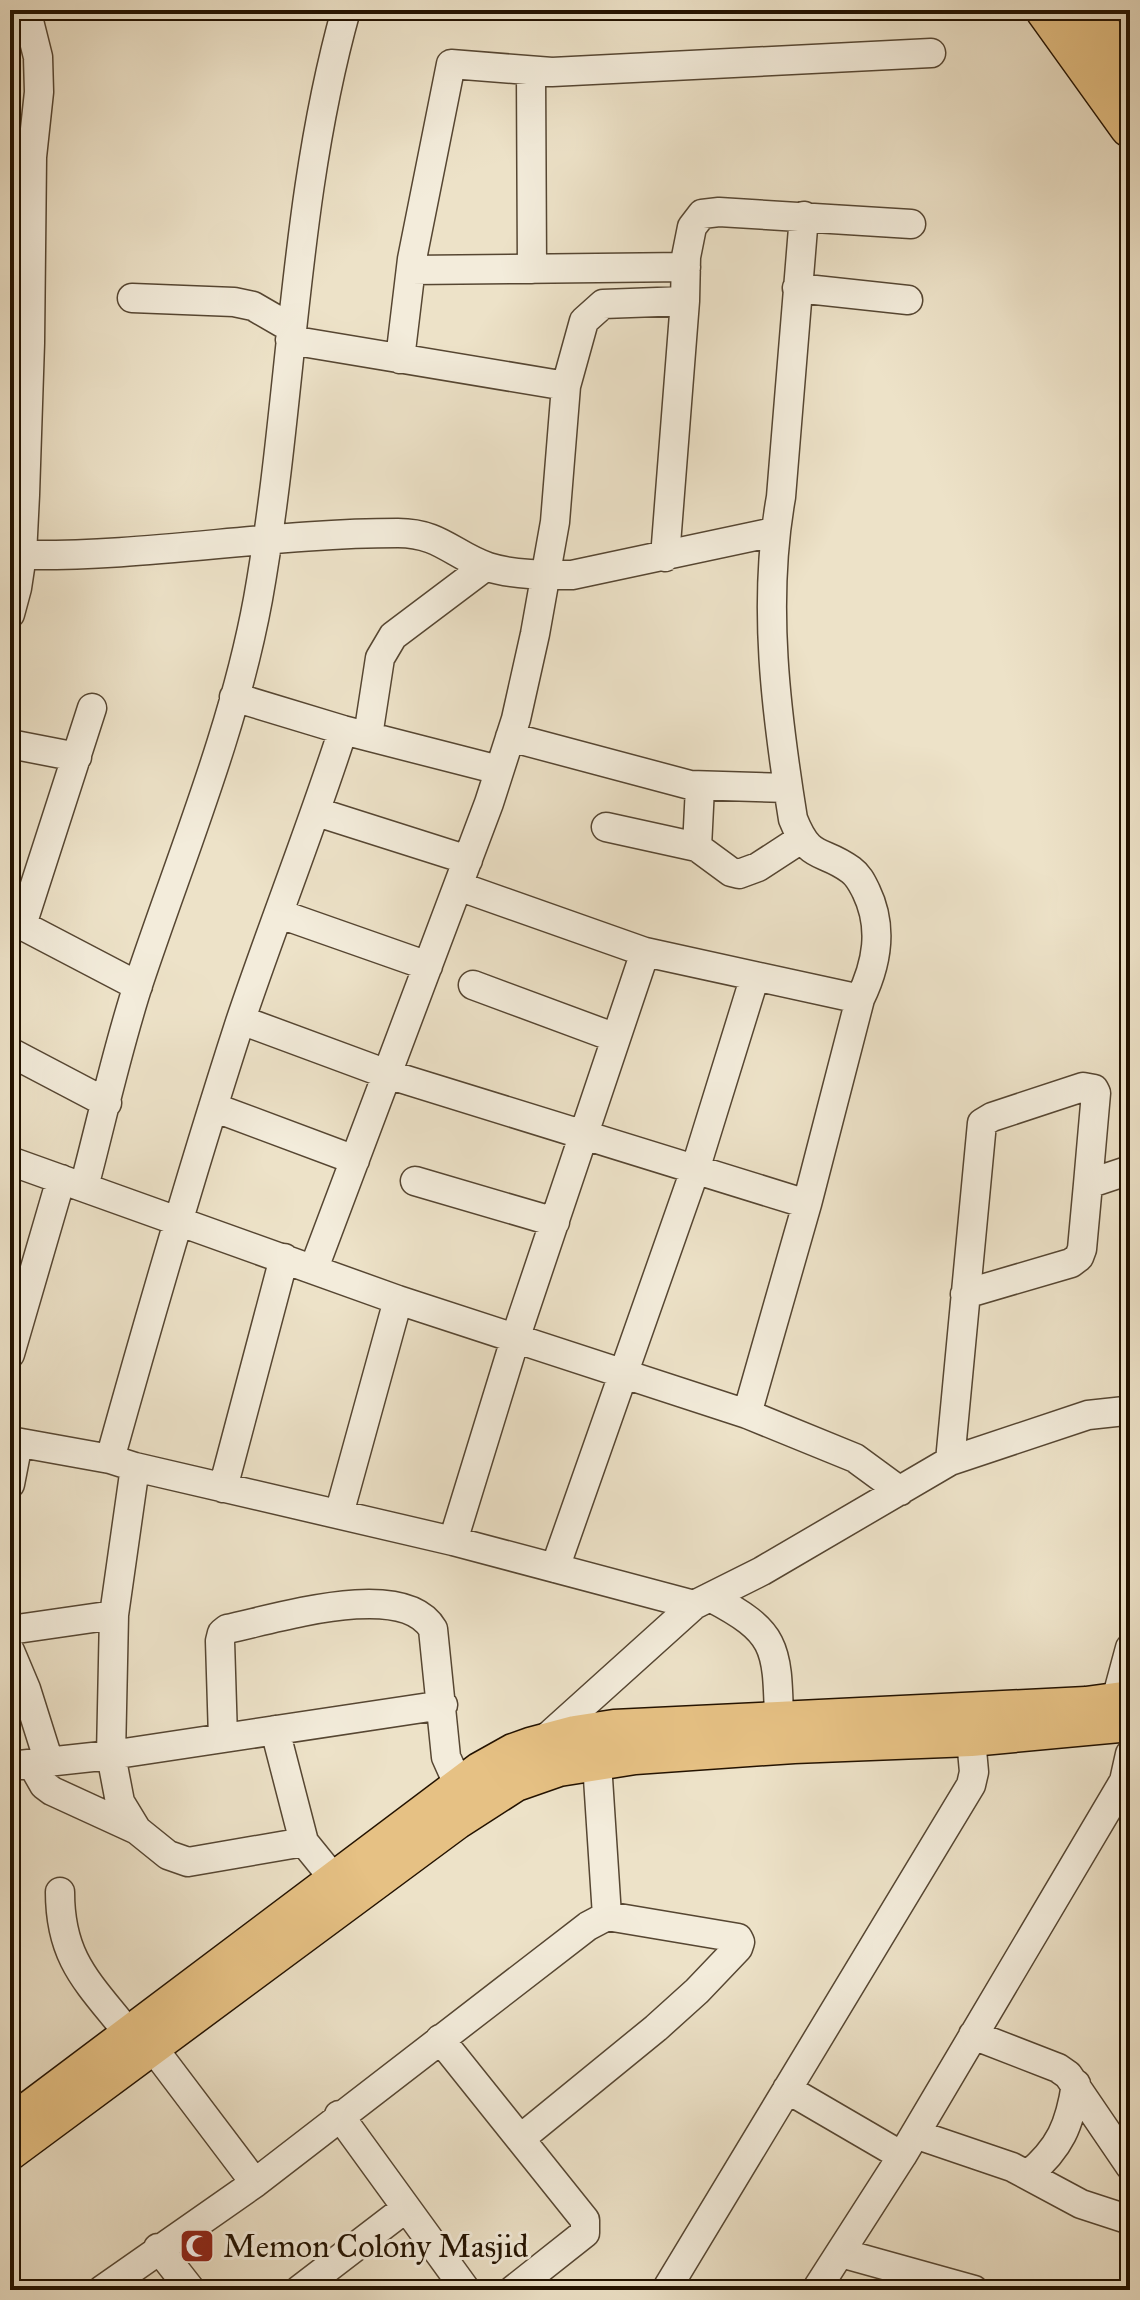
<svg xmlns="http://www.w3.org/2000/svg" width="1140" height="2300" viewBox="0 0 1140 2300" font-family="'IM FELL Great Primer',serif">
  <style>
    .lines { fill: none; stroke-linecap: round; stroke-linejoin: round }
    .minor-casing { stroke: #564632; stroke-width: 31 }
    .major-casing { stroke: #231200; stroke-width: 37 }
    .highway-casing { stroke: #231200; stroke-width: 43 }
    .minor { stroke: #f3ecdb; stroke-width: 28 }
    .major { stroke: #e6c184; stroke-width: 34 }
    .highway { stroke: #e6c184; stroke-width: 40 }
    .labels { text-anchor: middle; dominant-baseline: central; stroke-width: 6; stroke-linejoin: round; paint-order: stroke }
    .poi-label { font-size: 32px; fill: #231200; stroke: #f3ecdb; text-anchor: start }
  </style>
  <rect width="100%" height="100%" fill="#ede2c8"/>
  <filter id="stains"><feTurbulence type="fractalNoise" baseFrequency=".0025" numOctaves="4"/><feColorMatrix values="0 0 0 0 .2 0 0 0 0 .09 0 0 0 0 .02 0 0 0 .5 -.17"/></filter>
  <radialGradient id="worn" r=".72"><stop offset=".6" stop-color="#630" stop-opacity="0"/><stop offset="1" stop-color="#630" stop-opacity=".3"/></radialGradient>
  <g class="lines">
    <g class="minor-casing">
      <path id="minor" d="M 531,73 L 532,269
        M 411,270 L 686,267
        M 797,288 L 908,300
        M 132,298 L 234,302 L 253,306 L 291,328
        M 290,340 L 566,386
        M 400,359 L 412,259 L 451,64 L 552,72 L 931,53
        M 22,555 C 148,557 272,533 398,533 C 440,533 453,555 488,567 C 513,575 546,575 572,575 L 774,532
        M 665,557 L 685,301 L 686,257 L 692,227 L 702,214 L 719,212 L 911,224
        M 10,614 L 17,588 L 22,555 L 25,495 L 30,343 L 32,157 L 39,92 L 38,57 L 28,17 L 22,10
        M 234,697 L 343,730 L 499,770
        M 368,736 L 380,658 L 393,636 L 486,566
        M 510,737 L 690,785 L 788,788
        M 10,744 L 77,757
        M 317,812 L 468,860
        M 606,827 L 697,847 L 731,872 L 739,874 L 758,867 L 801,839
        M 697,847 L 700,787
        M 458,886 L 645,952 L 860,999
        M 280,914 L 428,966
        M 10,919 L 138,986
        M 22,925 L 92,708
        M 473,985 L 616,1038
        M 241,1020 L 387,1074 L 807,1204
        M 10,1052 L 107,1103
        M 213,1107 L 355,1160
        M 10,1161 L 398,1300 L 747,1414 L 855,1458 L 900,1491
        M 415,1181 L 555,1222
        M 84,1187 C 102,1119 117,1049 139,982 C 181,856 234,730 258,599 C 293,403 292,202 346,10
        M 314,1268 L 489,803 L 516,719 L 535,634 L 555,522 L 566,386 L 584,321 L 603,304 L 685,301
        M 965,1294 L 1071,1263 L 1079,1257 L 1082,1249 L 1088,1184 L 1130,1170
        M 10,1354 L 61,1179
        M 747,1414 L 807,1204 L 860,999 C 877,964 884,928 866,891 C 862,883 859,876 851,870 C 821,848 810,862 793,819 C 776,713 762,603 781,497 L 804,216
        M 10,1441 L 110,1459 L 135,1467 L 453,1541 L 694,1605
        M 110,1459 C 151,1312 193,1167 240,1022 C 273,924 311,829 343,730
        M 950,1461 L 982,1123 L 992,1117 L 1083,1087 L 1094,1089 L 1096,1093 L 1088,1184
        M 135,1467 L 114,1615 L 111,1755 L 120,1802 L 137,1830 L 168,1855 L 188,1862 L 304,1842
        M 10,1484 L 18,1443
        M 223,1488 L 284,1258
        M 339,1514 L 398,1300
        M 453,1541 L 516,1336 L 645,952
        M 555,1568 L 695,1170 L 755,976
        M 710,1597 C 777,1632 777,1646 779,1718
        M 10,1630 L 114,1615
        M 10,1651 L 26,1689 L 49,1762
        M 1116,1700 L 1130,1648
        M 275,1730 L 304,1842 L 334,1879
        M 223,1738 L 220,1641 L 222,1633 L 227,1629 C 276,1619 403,1578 433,1629 L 446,1757 L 459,1786
        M 542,1742 L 694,1605 L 762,1571 L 950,1461 L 1088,1415 L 1125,1411 L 1130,1408
        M 597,1763 L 607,1916
        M 32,1764 L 44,1785 L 52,1791 L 137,1830
        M 10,1766 L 111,1755 L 443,1705
        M 60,1892 C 60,1960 89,1983 129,2034
        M 973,2035 L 1058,2068 L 1068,2075 L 1130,2166
        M 440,2039 L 585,2220 L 585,2233 L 513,2290
        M 153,2048 L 255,2183
        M 787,2089 L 902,2156
        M 339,2115 L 466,2290
        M 915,2134 L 1012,2167 L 1081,2204 L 1130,2220
        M 1028,2175 C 1060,2148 1070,2125 1076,2084
        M 158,2248 L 191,2290
        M 841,2253 L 974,2290
        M 102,2290 L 255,2183 L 588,1926 L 607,1916 L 738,1938 L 740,1942 L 738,1948 L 697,1991 L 656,2028 L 520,2139
        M 299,2290 L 406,2208
        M 666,2290 L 971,1785 L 974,1772 L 971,1739
        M 816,2290 L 902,2156 L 1124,1781 L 1130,1754"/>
    </g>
    <g class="major-casing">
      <path id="major" d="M 10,2123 L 479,1770 L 513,1751 L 530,1745 L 575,1733 L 614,1727 L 1086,1704 L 1130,1698
        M 10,2153 L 457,1822 L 516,1784 L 559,1769 L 635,1757 L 794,1746 L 971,1739 L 1130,1724"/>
    </g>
    <g class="highway-casing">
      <path id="highway" d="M 1046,10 L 1130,127
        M 1086,10 L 1130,71"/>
    </g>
    <use href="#minor" class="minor"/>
    <use href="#major" class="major"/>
    <use href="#highway" class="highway"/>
  </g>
  <defs>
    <g id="mosque-square" transform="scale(1.8)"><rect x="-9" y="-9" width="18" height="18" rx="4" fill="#8f2418" stroke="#f3ecdb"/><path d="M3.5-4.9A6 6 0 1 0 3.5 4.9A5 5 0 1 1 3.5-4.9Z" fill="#fff"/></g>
  </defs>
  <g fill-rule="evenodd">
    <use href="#mosque-square" x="197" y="2246"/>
  </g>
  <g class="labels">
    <g class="poi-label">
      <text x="223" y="2246">Memon Colony Masjid</text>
    </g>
  </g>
  <rect width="1140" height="2300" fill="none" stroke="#ede2c8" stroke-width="40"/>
  <rect x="12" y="12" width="1116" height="2276" fill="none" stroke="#231200" stroke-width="4"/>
  <rect x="20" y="20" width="1100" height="2260" fill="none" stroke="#231200" stroke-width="2"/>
  <rect width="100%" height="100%" filter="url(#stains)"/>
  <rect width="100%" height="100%" fill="url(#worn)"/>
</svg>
